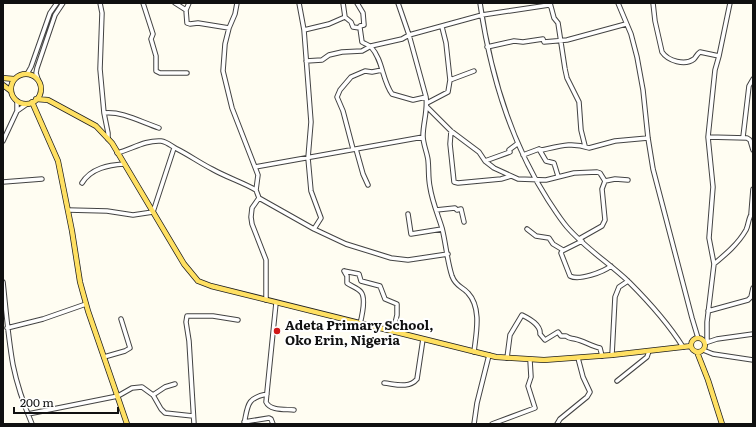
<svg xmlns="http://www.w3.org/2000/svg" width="756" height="427" viewBox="0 0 756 427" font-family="Literata,serif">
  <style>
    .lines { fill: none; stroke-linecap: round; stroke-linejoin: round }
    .minor-casing { stroke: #434343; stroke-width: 5.5 }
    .major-casing { stroke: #212121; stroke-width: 6 }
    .minor { stroke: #fff; stroke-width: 3.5 }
    .major { stroke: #ffe062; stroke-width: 4.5 }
    .poi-dot { fill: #d11717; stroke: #fff; stroke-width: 1.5 }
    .labels { text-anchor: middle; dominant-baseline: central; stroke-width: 4; stroke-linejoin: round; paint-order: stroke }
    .poi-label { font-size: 13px; font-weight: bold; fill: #101010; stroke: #fff; text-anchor: start }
  </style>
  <rect width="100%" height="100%" fill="#fffdf2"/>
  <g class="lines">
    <g class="minor-casing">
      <path id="minor" d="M 100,3 L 102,13 L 100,69 L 104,113 L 108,133 L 108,139
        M 143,3 L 153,34 L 151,39 L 156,56 L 156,71 L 160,73 L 187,73
        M 175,3 L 186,10 L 187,23 L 190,24 L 198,23 L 229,28
        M 237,3 L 235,14 L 229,28 L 225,44 L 223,71 L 232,108 L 258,175 L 256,190
        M 299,3 L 304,30 L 311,122 L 308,158 L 311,191 L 321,218 L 314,229
        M 343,3 L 345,17 L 351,22 L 353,27 L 360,28 L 362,42 C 365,44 369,45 371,47 C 383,60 382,80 392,94 L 413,100 L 426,97
        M 357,3 L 363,13 L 364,25 L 360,26 L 360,28
        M 398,3 L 409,35 L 426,97 C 428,110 423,123 423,136 C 423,144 427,152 428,160 C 429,169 428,178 430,187 C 432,201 438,215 442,228 C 446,244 447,261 452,276 C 456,287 462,286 468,293 C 482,308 476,334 474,352
        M 480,3 C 490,72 510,141 548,200 C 554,209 560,219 567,227 C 585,248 609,263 629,282 C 649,302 668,323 683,347
        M 550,3 L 554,18 L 558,23 L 565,69 L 567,78 L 579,102 L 581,130 L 585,146
        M 618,3 L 631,34 L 637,57 L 643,90 L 648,138 L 653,169 L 692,318 L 698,338
        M 653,3 L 655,21 L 662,52 C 668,61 685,66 694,59 C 696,57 697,54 700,52 L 719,56
        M 186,10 L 189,3
        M 442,27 L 446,43 L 450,80
        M 304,30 L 329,24 L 345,17
        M 487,47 L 514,41 L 523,42 L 543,39 L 544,42 L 567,40 L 626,24
        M 306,61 L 322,60 L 329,55 L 342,52 L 362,51 L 371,46 L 402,39 L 409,35 L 482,15 L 549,5 L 551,7
        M 27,74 L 31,67 L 50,13 L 57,3
        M 38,79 L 36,73 L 37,68 L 55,15 L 63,3
        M 427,103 L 448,92 L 450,80 L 474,71
        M 427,107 L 451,131 L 479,152 L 485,161 L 494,168 L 518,179 L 546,180 L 574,173 L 597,172 L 600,173 L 605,181 L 602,189 L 605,220 L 602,226 L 579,239
        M 17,111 L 27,104
        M 104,113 C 122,111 141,122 159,128
        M 451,131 L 450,144 L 454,182 L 458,183 L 501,179 L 511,176
        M 708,137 L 747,138 L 750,140 L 753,150
        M 743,137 L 749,86 L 753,79
        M 3,141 L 17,111 L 17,101
        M 353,149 L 343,111 L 337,97 L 340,90 L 351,77 L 365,71 L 372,72 L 382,70
        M 356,149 L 363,174 L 368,185
        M 539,149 L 546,161 L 554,163 L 558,176
        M 117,153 C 132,149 145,140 161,141 C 168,142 172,147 177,149 C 189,155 200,163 212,169 C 226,177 242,182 256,190 L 259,198 L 252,208 L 251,217 L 252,224 L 266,260 L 266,300
        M 523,155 L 539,149 L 542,150 C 560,146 572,142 589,148 L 615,141 L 648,138
        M 485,161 L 510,152 L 509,150 L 517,144
        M 255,167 L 423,137
        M 605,181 L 615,179 L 628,180
        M 3,182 L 42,179
        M 82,183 C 91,168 109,165 124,164
        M 259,198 L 314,229 L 346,244 L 391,258 L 408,260 L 448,254
        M 68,210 L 107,211 L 133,215 L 153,212 L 174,148
        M 436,210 L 455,208 L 457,210 L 461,209 L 464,222
        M 408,214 L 411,234 L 442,229
        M 751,214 L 753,189
        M 527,229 L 536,236 L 549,238 L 553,244 L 563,250
        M 582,241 L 562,251 L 561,253 L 570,276 C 579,281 603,272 611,266
        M 714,264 C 726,254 738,244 746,230 C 749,224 748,217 753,212
        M 344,271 L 359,274 L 361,281 L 380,286 L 385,299 L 397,304 L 397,315 L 393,332
        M 344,271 L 347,276 L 347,283 C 351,286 358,288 361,292 C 366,298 362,316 360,324
        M 3,282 C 6,310 8,337 13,365 C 17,385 24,405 32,424
        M 276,303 L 266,402 C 270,411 286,409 294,410
        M 708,311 L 748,300 L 751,297 L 753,288
        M 7,328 L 43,319 L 86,304
        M 707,342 L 707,322 L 714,264 L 709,238 L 713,187 L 708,137 L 715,70 L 719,56 L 730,3
        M 705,343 L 717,339 L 753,334
        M 703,350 L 713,354 L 753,360
        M 612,355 L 615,297 L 619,287 L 628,281
        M 104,357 L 125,351 L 130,348 L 121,319
        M 507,358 L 510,335 L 522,315 C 530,319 541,325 540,334 L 545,340 L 558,332 L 561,336 L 566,336 C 570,339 571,338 575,339 C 584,341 591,346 600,348 L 602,356
        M 617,381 L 647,357 L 649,351
        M 384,383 C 395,384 409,389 417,379 L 423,339
        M 153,395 L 165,387 L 175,384
        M 28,414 L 118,396 L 132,388 L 142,387 L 153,395 L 161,409 L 165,413 L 193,416
        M 244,422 L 269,418 L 271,419 L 273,424
        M 194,424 L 189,341 L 186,322 L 187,316 L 213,316 L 238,320
        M 244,424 C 248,406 246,398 267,394
        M 474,424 L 477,403 L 489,355
        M 492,424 L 535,408 L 528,386 L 531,377 L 530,360
        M 557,424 L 560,419 L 587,397 L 590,392 L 583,377 L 578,358"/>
    </g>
    <g class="major-casing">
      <path id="major" d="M11 89a15 15 0 1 1 30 0a15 15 0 1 1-30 0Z
        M 3,78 L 14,79
        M 3,85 L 11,91
        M 36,99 L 48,100 L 96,126 L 112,143 L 184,264 L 198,281 L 211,286 L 496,357 L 544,360 L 612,355 L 691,346
        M 32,102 L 58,161 L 72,231 L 80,282 L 88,311 L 127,424
        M691 345a7 7 0 1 1 14 0a7 7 0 1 1-14 0Z
        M 697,352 L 708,380 L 722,424"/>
    </g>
    <use href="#minor" class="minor"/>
    <use href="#major" class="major"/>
  </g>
  <circle class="poi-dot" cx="277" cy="331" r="4"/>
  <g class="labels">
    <g class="poi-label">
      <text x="285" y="324">Adeta Primary School,<tspan x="285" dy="15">Oko Erin, Nigeria</tspan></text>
    </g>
  </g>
  <rect width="756" height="427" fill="none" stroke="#101010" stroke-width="8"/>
  <path d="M14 407v6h104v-6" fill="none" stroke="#101010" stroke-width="2"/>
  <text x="20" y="407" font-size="12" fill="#101010" stroke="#ffffff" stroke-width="3" paint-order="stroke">200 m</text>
</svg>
